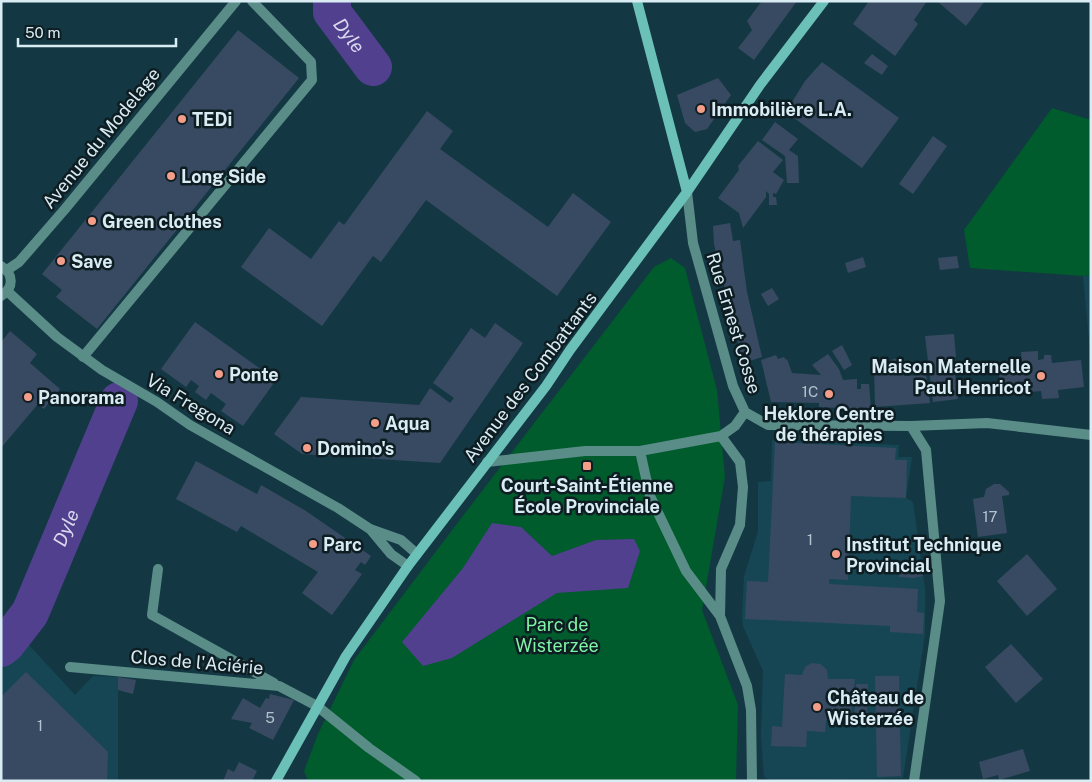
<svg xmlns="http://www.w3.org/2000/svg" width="1092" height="782" viewBox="0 0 1092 782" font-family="'Public Sans',sans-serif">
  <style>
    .built { fill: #164654 }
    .green { fill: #005b2d }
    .water { fill: #51408e }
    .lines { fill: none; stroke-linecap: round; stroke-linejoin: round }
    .river { stroke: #51408e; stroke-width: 38 }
    .building { fill: #384a61 }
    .lane { stroke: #5a8d88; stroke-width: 10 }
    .street { stroke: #5a8d88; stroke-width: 10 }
    .secondary { stroke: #6bc1b8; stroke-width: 10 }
    .poi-dot { fill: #f49e8a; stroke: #0e1d22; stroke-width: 2 }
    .labels { text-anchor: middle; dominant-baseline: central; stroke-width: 5; stroke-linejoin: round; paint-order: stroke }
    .number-label { font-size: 15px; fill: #b1c4cf }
    .poi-label { font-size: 18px; font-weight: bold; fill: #d9ecf4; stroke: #0e1d22; text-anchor: start }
    .street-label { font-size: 18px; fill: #d9ecf4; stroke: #0e1d22 }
    .park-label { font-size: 18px; fill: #7ff4a6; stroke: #0e1d22 }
    .water-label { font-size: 19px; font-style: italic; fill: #dad7ee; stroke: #0e1d22 }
  </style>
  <rect width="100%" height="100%" fill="#133843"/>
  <path class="built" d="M 1091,275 L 1091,360 L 1083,276 Z
    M 772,440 L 899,445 L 898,457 L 912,457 L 906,498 L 913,502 L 925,589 L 925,634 L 903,778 L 772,781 L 764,777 L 761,736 L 763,671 L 743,626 L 742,617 L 744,576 L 758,532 L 758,482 L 771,481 Z
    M 29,645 L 75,695 L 93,676 L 118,677 L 118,781 L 1,781 L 1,666 Z"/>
  <path class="green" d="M 1052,108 L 1091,120 L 1091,275 L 1083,276 L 970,268 L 964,230 Z
    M 671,258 L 685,268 L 717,390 L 725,477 L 702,610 L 738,705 L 736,781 L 308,781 L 304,771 L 318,734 L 354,660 L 459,521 L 654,267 Z"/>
  <path class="water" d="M 492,523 L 521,527 L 552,556 L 596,540 L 634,539 L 640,551 L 628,588 L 557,593 L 452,658 L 423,666 L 402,642 L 463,568 Z"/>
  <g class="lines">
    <g class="river">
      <path id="s1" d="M 332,1 L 332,12 L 373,67"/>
      <path id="s2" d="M 1,648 L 6,644 L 30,613 L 119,401"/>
    </g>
  </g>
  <path class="building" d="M 762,1 L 797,1 L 754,60 L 738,48 L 752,30 L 747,21 Z
    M 869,1 L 927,1 L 914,20 L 918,24 L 895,56 L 853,24 Z
    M 937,1 L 985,1 L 966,26 Z
    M 238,30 L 299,78 L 97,329 L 56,297 L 62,290 L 42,274 Z
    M 872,54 L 888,66 L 882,75 L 864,63 Z
    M 822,62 L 899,118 L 862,168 L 786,112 L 805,81 Z
    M 718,78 L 731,95 L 707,129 L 695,132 L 685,123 L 677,95 Z
    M 427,111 L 453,131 L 440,149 L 548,227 L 573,193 L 611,222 L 557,296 L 426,200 L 381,262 L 373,256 L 322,326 L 241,267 L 269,228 L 311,259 L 339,221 L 344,225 Z
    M 775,122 L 798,139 L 789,150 L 798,156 L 799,183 L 787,183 L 785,156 L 762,140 Z
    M 933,136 L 947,146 L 913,194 L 899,184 Z
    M 758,141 L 783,160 L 773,172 L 784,180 L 776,194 L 773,193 L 773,197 L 776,197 L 777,205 L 769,205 L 769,194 L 766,191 L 766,197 L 743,228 L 739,213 L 718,198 L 739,170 L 738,166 Z
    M 730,223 L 733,241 L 740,240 L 747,292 L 762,357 L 743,363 L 714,244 L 713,226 Z
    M 957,256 L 959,268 L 940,270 L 938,258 Z
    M 863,257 L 866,267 L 848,273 L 845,263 Z
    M 772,288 L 779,299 L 768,306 L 761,294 Z
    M 195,322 L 276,380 L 243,426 L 221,411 L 226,404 L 211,393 L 206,400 L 195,392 L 199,386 L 191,380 L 186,387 L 161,369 Z
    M 495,323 L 523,343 L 440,463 L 302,454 L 274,434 L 301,397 L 419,405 L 430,388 L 450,403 L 454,398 L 433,383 L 471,328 L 485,338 Z
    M 10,331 L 37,354 L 30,363 L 60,389 L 44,409 L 38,404 L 1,448 L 1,342 Z
    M 954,334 L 956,357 L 953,357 L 958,399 L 933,402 L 925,336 Z
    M 842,345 L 852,365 L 844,370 L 832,351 Z
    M 1038,351 L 1038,360 L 1044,359 L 1044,355 L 1051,355 L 1052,363 L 1081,360 L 1084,387 L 1058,390 L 1059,398 L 1042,399 L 1041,391 L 1001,395 L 998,364 L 1022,362 L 1021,352 Z
    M 828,354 L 839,369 L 843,380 L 857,379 L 857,389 L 861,389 L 861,384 L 869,384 L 871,408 L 838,411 L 838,408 L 819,407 L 819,403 L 771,402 L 761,360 L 776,355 L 778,359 L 784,357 L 786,360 L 787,359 L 792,373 L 821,375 L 812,365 Z
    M 901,357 L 905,371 L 903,372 L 904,376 L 926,375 L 930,403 L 875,407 L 874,369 L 892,368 L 891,360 Z
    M 775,442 L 896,448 L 895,460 L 907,460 L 906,498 L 851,496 L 848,580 L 829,579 L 829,584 L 918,589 L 917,612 L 924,613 L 923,634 L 890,632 L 890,626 L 745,619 L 747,581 L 768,582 Z
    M 196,461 L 257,494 L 261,485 L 306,511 L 371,556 L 365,565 L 361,562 L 355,570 L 362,574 L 332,615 L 302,593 L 318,572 L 241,526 L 237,532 L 176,499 Z
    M 994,484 L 1000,484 L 1009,492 L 1009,495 L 1002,496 L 1007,533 L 978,537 L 973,499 L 984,497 L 986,489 Z
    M 1027,554 L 1057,589 L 1027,616 L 997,581 Z
    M 921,560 L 923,576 L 913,578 L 899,577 L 899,574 L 912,561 Z
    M 1011,644 L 1043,679 L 1016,703 L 985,667 Z
    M 812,663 L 820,664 L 824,667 L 827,670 L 828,679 L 855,679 L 850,722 L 826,720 L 825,732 L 807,731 L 806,747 L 771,746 L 772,726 L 782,727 L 785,674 L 802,675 L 805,667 Z
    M 26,672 L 108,752 L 107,781 L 1,781 L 1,697 Z
    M 875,676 L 899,676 L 901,776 L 877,777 Z
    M 118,677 L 136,680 L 133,694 L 118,690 Z
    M 856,684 L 868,684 L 867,721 L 854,720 Z
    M 270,694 L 294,700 L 273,740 L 249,728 L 252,723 L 231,719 L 243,698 L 260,708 L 266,698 L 269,699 Z
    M 1023,749 L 1030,771 L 999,780 L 998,775 L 983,779 L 979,762 Z
    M 239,762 L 257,771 L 252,781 L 223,781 L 228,769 L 234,772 Z"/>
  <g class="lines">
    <path class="lane" d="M 83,357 L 312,80 L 311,62 L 252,1"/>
    <path class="street" d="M 687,192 L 693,243 L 733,386 L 745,412 L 768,425 L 911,426 L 926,450 L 940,601 L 914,781
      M 1,266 C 14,274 14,288 1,296
      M 7,270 L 19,262 L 65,209 L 236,1
      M 7,291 L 57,337 L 102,370 L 157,402 L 190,425 L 338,508 L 370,529 L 401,540 L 417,554
      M 911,426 L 987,423 L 1091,435
      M 640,451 L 650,496 L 686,571 L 720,616 L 721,569 L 740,525 L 743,487 L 740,462 L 721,436
      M 487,462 L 585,451 L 640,451 L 721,436 L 735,426 L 745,412
      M 371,530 L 391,554 L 408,566
      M 158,569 L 152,615 L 274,683
      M 720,616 L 747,686 L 751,710 L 752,781
      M 70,667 L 279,686 L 317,706 L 369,748 L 416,781"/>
    <path class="secondary" d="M 637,1 L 687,192
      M 276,781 L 346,656 L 408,566 L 546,386 L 570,350 L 687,192 L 760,85 L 824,1"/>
  </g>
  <g class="poi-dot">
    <circle cx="701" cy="109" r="5"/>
    <circle cx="182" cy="119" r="5"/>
    <circle cx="171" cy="176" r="5"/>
    <circle cx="92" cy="221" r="5"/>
    <circle cx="61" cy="261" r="5"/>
    <circle cx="219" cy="374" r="5"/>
    <circle cx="1041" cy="376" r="5"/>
    <circle cx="829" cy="394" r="5"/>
    <circle cx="28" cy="397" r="5"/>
    <circle cx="375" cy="423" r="5"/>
    <circle cx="307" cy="448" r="5"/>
    <rect x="582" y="461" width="10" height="10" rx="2.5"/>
    <circle cx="313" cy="544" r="5"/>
    <circle cx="836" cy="554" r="5"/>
    <circle cx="817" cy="707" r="5"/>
  </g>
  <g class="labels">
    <g class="number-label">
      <text x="810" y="391">1C</text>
      <text x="990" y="516">17</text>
      <text x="810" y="539">1</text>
      <text x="270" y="717">5</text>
      <text x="40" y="725">1</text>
    </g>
    <g class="poi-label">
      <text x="711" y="109">Immobilière L.A.</text>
      <text x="192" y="119">TEDi</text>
      <text x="181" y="176">Long Side</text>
      <text x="102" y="221">Green clothes</text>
      <text x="71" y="261">Save</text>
      <text x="1031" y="366" text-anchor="end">Maison Maternelle<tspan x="1031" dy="21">Paul Henricot</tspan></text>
      <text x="229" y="374">Ponte</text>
      <text x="38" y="397">Panorama</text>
      <text x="829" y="413" text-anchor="middle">Heklore Centre<tspan x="829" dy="21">de thérapies</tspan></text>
      <text x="385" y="423">Aqua</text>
      <text x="317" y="448">Domino's</text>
      <text x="587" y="485" text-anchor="middle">Court-Saint-Étienne<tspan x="587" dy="21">École Provinciale</tspan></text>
      <text x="323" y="544">Parc</text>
      <text x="846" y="544">Institut Technique<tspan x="846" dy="21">Provincial</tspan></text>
      <text x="827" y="697">Château de<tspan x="827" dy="21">Wisterzée</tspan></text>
    </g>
    <g class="street-label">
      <text transform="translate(101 138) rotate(-51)">Avenue du Modelage</text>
      <text transform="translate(734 323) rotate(73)">Rue Ernest Cosse</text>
      <text transform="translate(530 377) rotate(-53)">Avenue des Combattants</text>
      <text transform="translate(191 404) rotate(31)">Via Fregona</text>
      <text transform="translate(197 662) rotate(5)">Clos de l'Aciérie</text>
    </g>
    <g class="park-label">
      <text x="557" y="624">Parc de<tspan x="557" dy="21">Wisterzée</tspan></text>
    </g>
    <g class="water-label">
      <text stroke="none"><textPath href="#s1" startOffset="40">Dyle</textPath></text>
      <text stroke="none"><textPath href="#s2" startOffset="138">Dyle</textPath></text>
    </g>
  </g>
  <rect width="1092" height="782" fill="none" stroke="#d9ecf4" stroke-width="5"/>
  <path d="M18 38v8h158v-8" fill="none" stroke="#d9ecf4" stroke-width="2.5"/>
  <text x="25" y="38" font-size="15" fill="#d9ecf4" stroke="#0e1d22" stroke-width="4" paint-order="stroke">50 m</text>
</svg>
